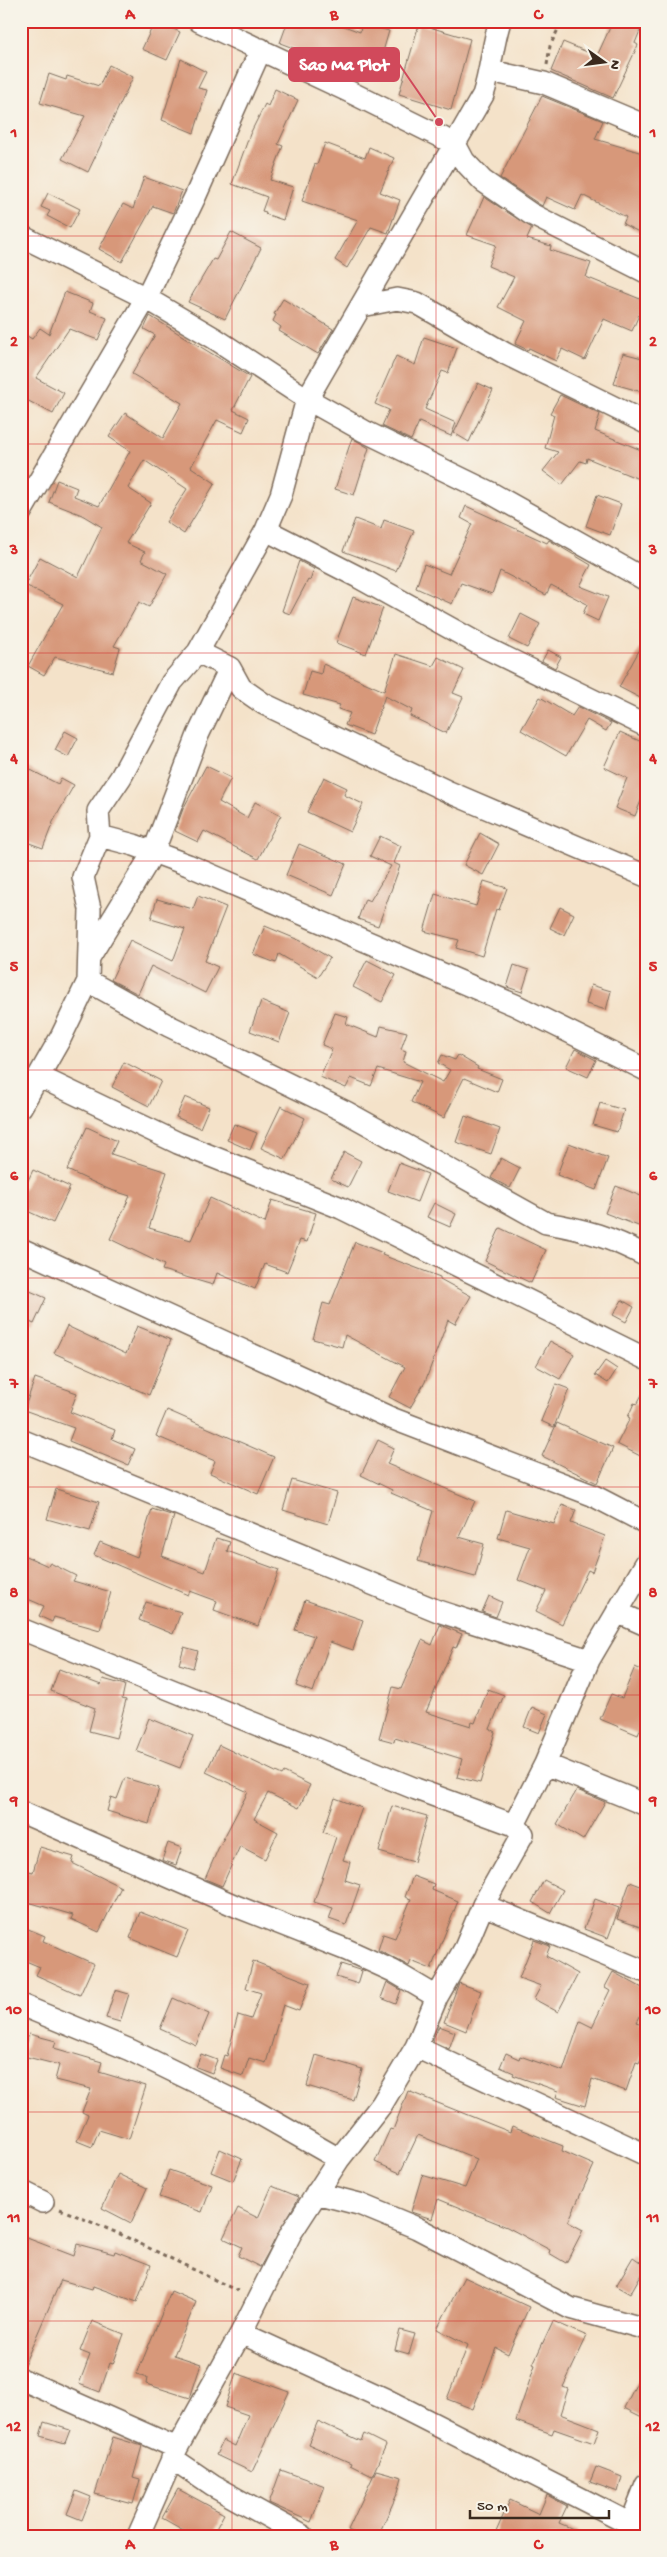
<svg xmlns="http://www.w3.org/2000/svg" width="667" height="2557" viewBox="0 0 667 2557" font-family="'Gochi Hand',sans-serif">
  <style>
    .building { fill: #d7987a }
    .lines { fill: none; stroke-linecap: round; stroke-linejoin: round }
    .street-casing { stroke: #7c6a5a; stroke-width: 24 }
    .path { stroke: #7c6a5a; stroke-width: 3; stroke-dasharray: 4 4; stroke-linecap: butt }
    .street { stroke: #fff; stroke-width: 21 }
    .grid { fill: none; stroke: #d62828; stroke-width: 1; stroke-opacity: 0.55 }
    .leader { fill: none; stroke: #d1495b; stroke-width: 2 }
    .callout-dot { fill: #d1495b; stroke: #f7f3e8; stroke-width: 2 }
    .callout { fill: #d1495b; stroke: #d1495b; stroke-width: 2 }
    .callout-label { font-size: 18px; text-anchor: middle; font-weight: bold; fill: #fff }
    .neatline { fill: none; stroke: #d62828; stroke-width: 2 }
    .grid-label { font-size: 16px; text-anchor: middle; font-weight: bold; fill: #d62828 }
  </style>
  <rect width="100%" height="100%" fill="#f7f3e8"/>
  <filter id="ink" filterUnits="userSpaceOnUse"><feTurbulence type="fractalNoise" baseFrequency=".02" numOctaves="2"/><feDisplacementMap in="SourceGraphic" scale="10" xChannelSelector="R" yChannelSelector="G"/><feConvolveMatrix kernelMatrix="1 2 1 2 8 2 1 2 1" color-interpolation-filters="sRGB"/></filter>
  <filter id="wash" filterUnits="userSpaceOnUse"><feTurbulence type="fractalNoise" baseFrequency=".0096" numOctaves="4" result="noise"/><feDisplacementMap in="SourceGraphic" scale="20" xChannelSelector="R" yChannelSelector="G"/><feGaussianBlur stdDeviation="1.12" result="paint"/><feColorMatrix in="noise" values="0 0 0 0 0 0 0 0 0 0 0 0 0 0 0 0 0 1.4 0 .05"/><feComposite in="paint" operator="in"/></filter>
  <g filter="url(#wash)">
    <rect width="100%" height="100%" fill="#f4e2c9"/>
    <g id="blocks">
      <path class="building" d="M 155,21 L 180,32 L 167,60 L 142,49 Z
        M 288,21 L 331,21 L 360,32 L 362,23 L 389,31 L 375,79 L 280,43 Z
        M 613,21 L 644,21 L 635,43 L 638,45 L 613,98 L 551,71 L 563,42 L 597,56 Z
        M 419,24 L 470,39 L 451,110 L 399,94 Z
        M 181,59 L 206,72 L 198,88 L 207,90 L 194,133 L 162,120 Z
        M 109,65 L 133,77 L 88,172 L 62,159 L 85,116 L 40,103 L 49,74 L 66,80 L 67,76 L 99,86 Z
        M 275,89 L 298,100 L 278,144 L 283,146 L 270,180 L 293,187 L 283,220 L 265,214 L 266,212 L 262,211 L 267,197 L 232,184 L 250,134 L 265,104 L 268,106 Z
        M 542,96 L 603,121 L 595,139 L 646,154 L 646,225 L 641,233 L 623,224 L 626,217 L 582,195 L 575,210 L 546,197 L 542,206 L 500,178 Z
        M 325,143 L 365,158 L 369,147 L 394,158 L 380,192 L 400,200 L 388,233 L 371,227 L 347,268 L 335,260 L 358,220 L 302,201 L 315,164 L 317,165 Z
        M 144,177 L 182,191 L 173,213 L 153,206 L 122,262 L 99,249 L 123,204 L 133,209 Z
        M 48,193 L 80,209 L 70,228 L 47,216 L 50,211 L 41,207 Z
        M 484,197 L 532,228 L 527,239 L 551,246 L 550,250 L 591,263 L 586,277 L 645,301 L 632,331 L 604,319 L 585,360 L 562,349 L 556,361 L 529,348 L 528,350 L 515,344 L 526,321 L 498,307 L 514,277 L 488,266 L 496,245 L 467,235 Z
        M 231,232 L 261,248 L 225,319 L 188,302 L 213,259 L 216,260 Z
        M 65,292 L 93,303 L 90,311 L 107,318 L 98,340 L 69,329 L 36,378 L 64,393 L 53,414 L 23,398 L 21,400 L 21,332 L 32,339 L 40,328 L 49,334 Z
        M 283,299 L 333,329 L 318,354 L 279,331 L 281,327 L 273,321 L 276,315 L 274,314 Z
        M 150,316 L 250,377 L 233,410 L 249,418 L 243,432 L 217,420 L 191,467 L 215,483 L 184,534 L 166,522 L 187,489 L 144,460 L 128,488 L 151,503 L 126,543 L 145,552 L 141,560 L 167,574 L 149,607 L 139,602 L 114,646 L 120,648 L 113,672 L 55,657 L 44,675 L 28,666 L 63,604 L 25,585 L 40,557 L 78,577 L 102,527 L 82,515 L 49,502 L 57,480 L 77,488 L 74,496 L 99,506 L 130,451 L 109,437 L 125,413 L 163,438 L 182,403 L 132,374 L 155,335 L 144,329 Z
        M 424,337 L 457,348 L 448,373 L 442,371 L 425,409 L 456,423 L 451,436 L 419,422 L 411,440 L 382,426 L 389,410 L 375,404 L 396,356 L 415,365 Z
        M 623,353 L 646,359 L 646,393 L 614,384 Z
        M 478,383 L 493,390 L 469,442 L 454,433 Z
        M 560,395 L 600,414 L 595,431 L 646,452 L 646,482 L 587,458 L 586,463 L 580,461 L 562,485 L 543,471 L 558,452 L 545,448 L 554,415 L 550,413 Z
        M 352,438 L 369,448 L 354,495 L 335,489 Z
        M 597,495 L 621,504 L 610,535 L 586,526 Z
        M 466,506 L 547,543 L 549,540 L 591,565 L 580,586 L 608,597 L 598,621 L 583,614 L 587,604 L 551,585 L 546,595 L 500,571 L 492,594 L 461,583 L 452,604 L 416,588 L 424,564 L 449,574 L 472,524 L 461,518 Z
        M 355,519 L 381,529 L 384,520 L 414,531 L 396,571 L 343,551 Z
        M 299,561 L 314,569 L 310,581 L 308,580 L 290,614 L 282,611 Z
        M 353,597 L 383,608 L 366,654 L 336,643 Z
        M 521,614 L 540,624 L 527,648 L 509,639 Z
        M 646,638 L 646,701 L 619,687 Z
        M 548,650 L 561,657 L 555,668 L 542,661 Z
        M 396,654 L 433,666 L 438,657 L 464,670 L 453,693 L 463,697 L 446,733 L 410,716 L 412,710 L 385,696 L 371,735 L 345,725 L 350,713 L 338,709 L 340,705 L 303,695 L 310,671 L 321,674 L 323,664 L 384,691 Z
        M 540,697 L 572,716 L 578,707 L 611,723 L 606,731 L 587,720 L 566,756 L 521,730 Z
        M 65,731 L 78,738 L 68,757 L 55,750 Z
        M 620,732 L 646,744 L 646,788 L 635,816 L 615,808 L 627,778 L 604,767 Z
        M 21,765 L 58,784 L 61,778 L 74,785 L 53,822 L 43,848 L 21,840 Z
        M 206,766 L 231,778 L 219,802 L 247,818 L 255,802 L 281,815 L 258,859 L 204,831 L 198,842 L 175,831 L 183,809 Z
        M 324,777 L 347,788 L 344,795 L 363,804 L 350,832 L 307,812 Z
        M 480,833 L 499,844 L 483,875 L 464,865 Z
        M 380,836 L 401,846 L 394,863 L 400,866 L 378,926 L 358,919 L 365,899 L 370,901 L 391,866 L 370,856 Z
        M 299,844 L 346,864 L 333,895 L 286,875 Z
        M 484,881 L 507,888 L 499,910 L 496,909 L 482,956 L 456,948 L 459,940 L 424,931 L 435,894 L 476,906 Z
        M 198,896 L 226,907 L 205,961 L 218,967 L 205,993 L 151,966 L 138,994 L 111,980 L 130,940 L 173,961 L 185,929 L 151,919 L 157,899 L 193,909 Z
        M 560,907 L 574,914 L 564,935 L 550,928 Z
        M 265,926 L 301,941 L 330,958 L 318,977 L 279,954 L 276,963 L 253,954 Z
        M 367,960 L 396,975 L 382,1002 L 353,987 Z
        M 514,965 L 529,970 L 522,992 L 507,987 Z
        M 591,985 L 611,991 L 606,1010 L 586,1004 Z
        M 261,1001 L 290,1013 L 279,1042 L 250,1031 Z
        M 335,1013 L 348,1017 L 346,1024 L 378,1037 L 381,1026 L 407,1032 L 401,1049 L 406,1051 L 403,1062 L 443,1082 L 450,1070 L 438,1063 L 442,1055 L 455,1060 L 458,1055 L 478,1067 L 477,1069 L 502,1079 L 497,1092 L 464,1078 L 444,1118 L 411,1102 L 420,1082 L 378,1069 L 371,1086 L 351,1078 L 346,1088 L 320,1077 L 332,1049 L 322,1045 Z
        M 575,1049 L 596,1060 L 588,1077 L 566,1067 Z
        M 124,1062 L 161,1081 L 149,1106 L 112,1087 Z
        M 185,1097 L 209,1107 L 200,1128 L 176,1117 Z
        M 600,1103 L 624,1110 L 617,1132 L 593,1125 Z
        M 281,1106 L 305,1118 L 285,1159 L 261,1148 Z
        M 465,1116 L 500,1129 L 491,1154 L 456,1142 Z
        M 234,1124 L 257,1133 L 250,1150 L 227,1140 Z
        M 87,1127 L 117,1141 L 111,1154 L 167,1172 L 149,1228 L 191,1240 L 210,1198 L 265,1223 L 272,1200 L 316,1213 L 307,1242 L 300,1240 L 287,1272 L 265,1264 L 255,1289 L 217,1273 L 213,1285 L 162,1270 L 164,1265 L 110,1239 L 130,1196 L 108,1189 L 67,1170 Z
        M 569,1143 L 608,1158 L 596,1190 L 557,1175 Z
        M 344,1152 L 361,1161 L 348,1187 L 331,1179 Z
        M 501,1158 L 520,1168 L 510,1188 L 491,1178 Z
        M 399,1163 L 428,1174 L 417,1202 L 388,1191 Z
        M 33,1170 L 70,1187 L 53,1223 L 21,1208 L 21,1195 Z
        M 616,1186 L 646,1198 L 646,1229 L 605,1213 Z
        M 434,1203 L 456,1214 L 450,1227 L 427,1217 Z
        M 500,1228 L 546,1250 L 531,1283 L 485,1261 Z
        M 355,1242 L 383,1253 L 382,1255 L 440,1277 L 440,1279 L 471,1296 L 455,1324 L 448,1320 L 425,1382 L 410,1408 L 389,1397 L 405,1367 L 345,1335 L 342,1347 L 313,1339 L 323,1303 L 330,1305 Z
        M 21,1287 L 46,1298 L 34,1324 L 21,1318 Z
        M 622,1300 L 634,1307 L 626,1322 L 613,1315 Z
        M 67,1326 L 126,1354 L 137,1326 L 171,1340 L 149,1395 L 54,1353 Z
        M 550,1341 L 574,1354 L 560,1379 L 536,1366 Z
        M 605,1361 L 617,1369 L 608,1383 L 595,1375 Z
        M 35,1378 L 77,1393 L 70,1412 L 115,1430 L 112,1439 L 135,1449 L 128,1465 L 69,1441 L 74,1428 L 24,1410 Z
        M 556,1384 L 569,1389 L 554,1427 L 541,1421 Z
        M 646,1387 L 646,1459 L 617,1444 L 630,1418 L 628,1417 L 634,1403 L 637,1404 Z
        M 167,1410 L 274,1457 L 258,1494 L 210,1473 L 215,1461 L 156,1436 Z
        M 557,1423 L 613,1448 L 597,1483 L 542,1456 Z
        M 378,1440 L 394,1448 L 387,1464 L 475,1501 L 459,1537 L 484,1544 L 475,1577 L 418,1561 L 433,1511 L 391,1493 L 392,1490 L 361,1475 Z
        M 292,1480 L 337,1493 L 328,1524 L 283,1510 Z
        M 56,1489 L 99,1502 L 90,1531 L 47,1519 Z
        M 562,1505 L 576,1510 L 571,1523 L 605,1536 L 592,1572 L 588,1570 L 562,1624 L 536,1611 L 546,1591 L 518,1580 L 530,1547 L 498,1538 L 506,1510 L 554,1524 Z
        M 152,1509 L 174,1516 L 162,1556 L 205,1572 L 216,1538 L 230,1542 L 227,1551 L 279,1570 L 258,1626 L 214,1610 L 217,1601 L 190,1591 L 188,1595 L 94,1555 L 100,1542 L 137,1557 Z
        M 21,1554 L 48,1566 L 50,1563 L 76,1576 L 73,1581 L 111,1592 L 100,1630 L 54,1617 L 52,1622 L 39,1616 L 44,1606 L 21,1596 Z
        M 489,1596 L 502,1602 L 496,1617 L 482,1612 Z
        M 305,1600 L 363,1620 L 353,1650 L 330,1642 L 313,1692 L 296,1686 L 314,1636 L 295,1630 Z
        M 146,1602 L 181,1612 L 173,1634 L 139,1620 Z
        M 440,1625 L 462,1634 L 456,1648 L 453,1647 L 426,1712 L 471,1726 L 472,1722 L 475,1723 L 488,1689 L 504,1695 L 490,1729 L 495,1732 L 480,1783 L 457,1777 L 462,1759 L 395,1738 L 394,1742 L 379,1738 L 393,1687 L 401,1689 L 422,1640 L 432,1645 Z
        M 184,1647 L 198,1651 L 193,1668 L 179,1664 Z
        M 635,1667 L 646,1672 L 646,1716 L 638,1735 L 600,1719 L 611,1694 L 622,1698 Z
        M 59,1669 L 101,1685 L 103,1679 L 125,1685 L 122,1699 L 126,1700 L 116,1738 L 89,1731 L 95,1708 L 51,1691 Z
        M 532,1707 L 547,1714 L 539,1733 L 524,1727 Z
        M 149,1718 L 193,1736 L 180,1768 L 136,1751 Z
        M 219,1745 L 282,1775 L 284,1772 L 310,1785 L 299,1808 L 268,1793 L 254,1819 L 278,1832 L 265,1859 L 240,1846 L 222,1886 L 205,1879 L 218,1849 L 248,1792 L 206,1772 Z
        M 125,1778 L 159,1788 L 149,1824 L 107,1811 L 111,1797 L 117,1799 Z
        M 577,1790 L 605,1802 L 583,1840 L 557,1824 Z
        M 335,1798 L 362,1808 L 343,1860 L 350,1862 L 345,1880 L 360,1885 L 346,1925 L 329,1919 L 333,1908 L 314,1902 L 336,1837 L 323,1832 Z
        M 392,1806 L 427,1816 L 414,1862 L 379,1852 Z
        M 168,1843 L 182,1848 L 176,1865 L 162,1860 Z
        M 40,1847 L 74,1857 L 72,1863 L 121,1887 L 99,1932 L 71,1919 L 73,1915 L 21,1900 L 21,1869 L 33,1872 Z
        M 413,1876 L 434,1884 L 432,1890 L 458,1901 L 431,1969 L 411,1961 L 409,1966 L 378,1950 L 383,1934 L 395,1938 L 411,1899 L 405,1897 Z
        M 544,1880 L 563,1890 L 550,1913 L 532,1902 Z
        M 630,1882 L 646,1888 L 646,1929 L 617,1919 Z
        M 595,1899 L 619,1908 L 608,1938 L 584,1929 Z
        M 140,1912 L 188,1931 L 177,1957 L 130,1938 Z
        M 21,1926 L 45,1936 L 43,1941 L 94,1964 L 80,1995 L 36,1975 L 40,1967 L 21,1959 Z
        M 534,1940 L 550,1946 L 546,1956 L 578,1974 L 558,2012 L 534,1999 L 541,1986 L 519,1978 Z
        M 253,1961 L 310,1983 L 299,2011 L 283,2005 L 266,2063 L 249,2058 L 243,2076 L 220,2068 L 224,2055 L 227,2056 L 238,2015 L 251,2019 L 261,1993 L 246,1988 Z
        M 341,1964 L 362,1971 L 358,1984 L 336,1977 Z
        M 613,1972 L 646,1990 L 646,2005 L 637,2022 L 646,2025 L 646,2047 L 639,2063 L 636,2062 L 626,2091 L 592,2079 L 585,2106 L 556,2097 L 558,2091 L 513,2075 L 514,2073 L 500,2067 L 506,2053 L 519,2059 L 520,2056 L 563,2071 L 580,2021 L 592,2027 L 610,1990 L 605,1987 Z
        M 387,1982 L 401,1990 L 396,2004 L 381,1998 Z
        M 459,1983 L 481,1991 L 466,2031 L 444,2022 Z
        M 115,1990 L 129,1994 L 120,2022 L 106,2018 Z
        M 173,1998 L 209,2014 L 196,2045 L 160,2029 Z
        M 439,2026 L 455,2032 L 449,2049 L 432,2041 Z
        M 29,2034 L 56,2041 L 54,2048 L 102,2062 L 99,2072 L 146,2086 L 129,2139 L 99,2130 L 92,2147 L 77,2141 L 88,2115 L 82,2112 L 91,2089 L 55,2080 L 59,2065 L 23,2056 Z
        M 201,2054 L 217,2060 L 212,2073 L 196,2067 Z
        M 316,2055 L 362,2069 L 353,2100 L 307,2086 Z
        M 408,2091 L 510,2132 L 512,2126 L 563,2146 L 562,2151 L 594,2165 L 568,2222 L 583,2230 L 566,2263 L 549,2253 L 550,2250 L 507,2227 L 438,2199 L 432,2219 L 411,2212 L 422,2175 L 465,2188 L 477,2159 L 418,2135 L 400,2173 L 375,2162 L 390,2129 L 393,2130 Z
        M 220,2149 L 242,2159 L 233,2181 L 211,2172 Z
        M 169,2170 L 212,2185 L 202,2212 L 159,2197 Z
        M 118,2174 L 147,2188 L 131,2223 L 102,2208 Z
        M 272,2186 L 299,2197 L 260,2267 L 238,2256 L 242,2247 L 223,2238 L 238,2208 L 258,2218 Z
        M 27,2238 L 74,2256 L 77,2244 L 114,2254 L 115,2251 L 151,2265 L 137,2302 L 93,2286 L 92,2289 L 61,2280 L 23,2367 L 21,2367 L 21,2252 Z
        M 633,2257 L 646,2266 L 630,2294 L 616,2286 Z
        M 464,2277 L 529,2307 L 508,2354 L 496,2348 L 473,2409 L 447,2399 L 468,2345 L 437,2329 Z
        M 171,2291 L 196,2302 L 174,2355 L 201,2364 L 190,2398 L 146,2384 L 147,2378 L 137,2374 Z
        M 92,2321 L 124,2334 L 113,2364 L 110,2363 L 100,2392 L 79,2384 L 90,2355 L 80,2351 Z
        M 553,2321 L 587,2336 L 563,2387 L 568,2389 L 560,2414 L 599,2429 L 594,2443 L 554,2429 L 552,2434 L 516,2421 L 535,2365 L 533,2364 Z
        M 400,2330 L 415,2334 L 409,2354 L 395,2350 Z
        M 646,2365 L 646,2419 L 624,2408 Z
        M 236,2373 L 289,2392 L 252,2472 L 216,2455 L 223,2440 L 235,2446 L 248,2415 L 225,2407 Z
        M 318,2421 L 361,2441 L 364,2434 L 386,2445 L 372,2476 L 350,2465 L 351,2463 L 308,2444 Z
        M 44,2422 L 70,2430 L 65,2443 L 40,2436 Z
        M 113,2437 L 142,2446 L 133,2478 L 140,2480 L 133,2504 L 95,2494 Z
        M 596,2467 L 622,2477 L 618,2492 L 590,2482 Z
        M 281,2470 L 325,2486 L 311,2522 L 269,2503 Z
        M 376,2470 L 402,2477 L 398,2492 L 378,2536 L 360,2536 L 348,2530 Z
        M 178,2489 L 224,2514 L 212,2536 L 194,2536 L 162,2518 Z
        M 76,2491 L 91,2497 L 82,2520 L 67,2514 Z
        M 547,2495 L 567,2506 L 559,2523 L 590,2536 L 504,2536 L 496,2532 L 510,2500 L 539,2514 Z"/>
    </g>
  </g>
  <g filter="url(#ink)">
    <use href="#blocks" fill-opacity="0" stroke="#7c6a5a" stroke-width="1"/>
    <g class="lines">
      <g class="street-casing">
        <path id="street" d="M 199,21 L 348,91 L 455,144 L 464,161 L 483,181 L 531,214 L 646,272
          M 491,71 L 544,83 L 646,126
          M 21,236 L 146,298 L 214,338 L 307,399 L 483,95 C 491,71 492,46 500,21
          M 362,306 L 397,299 L 417,303 L 506,354 L 646,423
          M 21,512 L 146,298 L 195,197 L 261,49
          M 266,530 L 358,577 L 486,648 L 646,726
          M 198,652 L 230,668 L 241,688 L 264,704 L 449,792 L 646,876
          M 100,836 L 134,845 L 188,865 L 515,1005 L 646,1070
          M 90,956 L 153,853 L 198,735 L 230,668
          M 88,981 L 169,1026 L 346,1112 L 546,1223 C 584,1229 612,1238 646,1256
          M 40,1077 L 178,1143 L 341,1208 L 646,1359
          M 21,1107 L 61,1037 L 88,981 L 90,909 L 83,877 L 100,836 L 98,811 L 121,777 L 172,682 L 198,652 L 266,530 L 281,495 L 307,399 L 364,431 L 489,492 L 646,580
          M 21,1249 L 391,1418 L 592,1495 L 646,1523
          M 21,1440 L 438,1611 L 589,1660 L 545,1764 L 514,1825
          M 617,1612 L 646,1625
          M 21,1629 L 416,1789 L 514,1825 L 523,1834 L 483,1905 L 465,1948 L 437,1997 L 416,2047 L 382,2104 L 339,2159 L 291,2233 L 241,2333 L 177,2448 L 138,2536
          M 589,1660 L 646,1563
          M 545,1764 L 646,1805
          M 21,1812 L 238,1907 L 347,1950 L 393,1971 L 437,1997
          M 483,1905 L 646,1972
          M 21,2005 L 130,2050 L 253,2110 L 339,2159
          M 416,2047 L 646,2155
          M 21,2191 L 43,2202
          M 316,2193 L 359,2204 L 417,2228 L 570,2308 L 646,2329
          M 241,2333 L 385,2399 L 631,2524
          M 21,2379 L 177,2448
          M 172,2458 L 213,2486 L 303,2536
          M 626,2536 L 646,2485"/>
      </g>
      <path class="path" d="M 547,65 L 550,46 L 562,21
        M 60,2209 L 120,2234 L 240,2292"/>
      <use href="#street" class="street"/>
    </g>
  </g>
  <path class="grid" d="M 232,21 L 232,2536M 436,21 L 436,2536M 21,236 L 646,236M 21,444 L 646,444M 21,653 L 646,653M 21,861 L 646,861M 21,1070 L 646,1070M 21,1278 L 646,1278M 21,1487 L 646,1487M 21,1695 L 646,1695M 21,1904 L 646,1904M 21,2112 L 646,2112M 21,2321 L 646,2321"/>
  <path class="leader" d="M439 122L399 64"/>
  <circle class="callout-dot" cx="439" cy="122" r="5"/>
  <rect class="callout" x="289" y="48" width="110" height="33" rx="5"/>
  <g class="callout-label">
    <text x="344" y="70">Sao Ma Plot</text>
  </g>
  <rect width="667" height="2557" fill="none" stroke="#f7f3e8" stroke-width="55"/>
  <g transform="translate(604 62) rotate(104)" stroke="#f7f3e8" stroke-width="4" paint-order="stroke">
  <path d="M0-4L9 19L0 12L-9 19Z" fill="#3b2a1e"/>
  <text y="-8" font-size="14" font-weight="bold" text-anchor="middle" fill="#3b2a1e">N</text>
  </g>
  <path d="M470 2510v8h139v-8" fill="none" stroke="#3b2a1e" stroke-width="2.5"/>
  <text x="477" y="2510" font-size="15" fill="#3b2a1e" stroke="#f7f3e8" stroke-width="4" paint-order="stroke">50 m</text>
  <rect x="28" y="28" width="612" height="2502" class="neatline"/>
  <g class="grid-label">
    <text x="130" y="19">A</text>
    <text x="334" y="19">B</text>
    <text x="538" y="19">C</text>
    <text x="14" y="137">1</text>
    <text x="653" y="137">1</text>
    <text x="14" y="346">2</text>
    <text x="653" y="346">2</text>
    <text x="14" y="554">3</text>
    <text x="653" y="554">3</text>
    <text x="14" y="763">4</text>
    <text x="653" y="763">4</text>
    <text x="14" y="971">5</text>
    <text x="653" y="971">5</text>
    <text x="14" y="1180">6</text>
    <text x="653" y="1180">6</text>
    <text x="14" y="1388">7</text>
    <text x="653" y="1388">7</text>
    <text x="14" y="1597">8</text>
    <text x="653" y="1597">8</text>
    <text x="14" y="1805">9</text>
    <text x="653" y="1805">9</text>
    <text x="14" y="2014">10</text>
    <text x="653" y="2014">10</text>
    <text x="14" y="2222">11</text>
    <text x="653" y="2222">11</text>
    <text x="14" y="2431">12</text>
    <text x="653" y="2431">12</text>
    <text x="130" y="2549">A</text>
    <text x="334" y="2549">B</text>
    <text x="538" y="2549">C</text>
  </g>
</svg>
